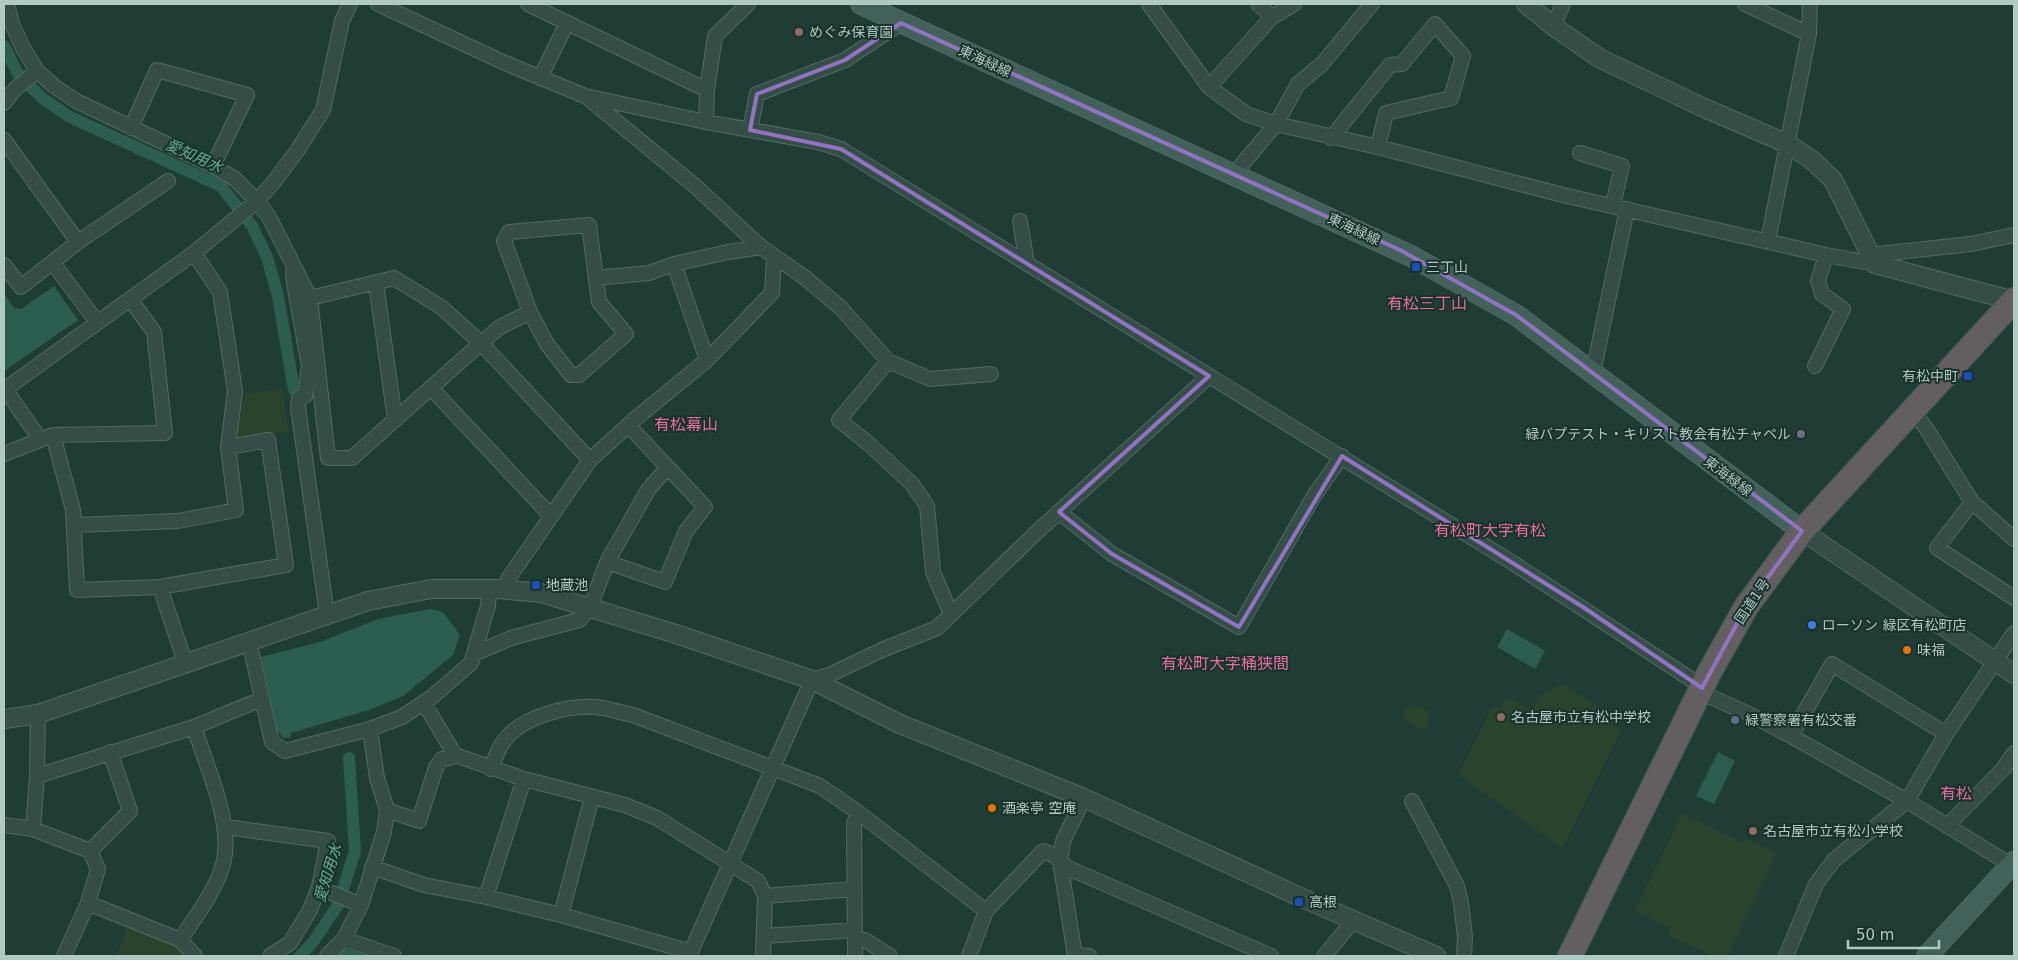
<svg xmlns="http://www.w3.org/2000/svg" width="2018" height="960" viewBox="0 0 2018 960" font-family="'DejaVu Sans','Noto Sans JP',sans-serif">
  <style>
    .green { fill: #28442d }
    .water { fill: #2b5e50 }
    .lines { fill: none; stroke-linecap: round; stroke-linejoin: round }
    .canal { stroke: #2b5e50; stroke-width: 12 }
    .minor-casing { stroke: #526b64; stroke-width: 16 }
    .tertiary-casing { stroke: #526b64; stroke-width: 20 }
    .secondary-casing { stroke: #526b64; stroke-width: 22 }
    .trunk-casing { stroke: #3f5851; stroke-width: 26 }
    .minor { stroke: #344d47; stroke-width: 14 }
    .tertiary { stroke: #344d47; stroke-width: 18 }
    .secondary { stroke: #41615a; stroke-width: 20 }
    .trunk { stroke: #635f60; stroke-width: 24 }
    .marked { fill: none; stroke: #9273c1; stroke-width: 4; stroke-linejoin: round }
    .education-dot { fill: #8d6e63; stroke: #19322b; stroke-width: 2 }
    .transit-dot { fill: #1a4fb4; stroke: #19322b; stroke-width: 2 }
    .worship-dot { fill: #6b7280; stroke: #19322b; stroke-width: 2 }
    .shop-dot { fill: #3f7fe0; stroke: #19322b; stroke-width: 2 }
    .food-dot { fill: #e8710a; stroke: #19322b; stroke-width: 2 }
    .service-dot { fill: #5c6f8a; stroke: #19322b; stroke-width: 2 }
    .labels { text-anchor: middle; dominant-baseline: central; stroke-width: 4; stroke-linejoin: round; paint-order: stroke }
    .poi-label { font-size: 14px; fill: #afc9c3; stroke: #19322b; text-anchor: start }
    .street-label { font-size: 14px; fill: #afc9c3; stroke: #19322b }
    .water-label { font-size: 15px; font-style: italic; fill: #64ac98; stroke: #19322b }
    .quarter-label { font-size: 16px; fill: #e46ea0; stroke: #19322b }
  </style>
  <rect width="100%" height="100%" fill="#203d35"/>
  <path class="green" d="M 282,388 L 289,431 L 243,439 L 237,435 L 245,394 Z
    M 1564,684 L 1604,712 L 1621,731 L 1563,848 L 1458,775 L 1492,706 L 1499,709 L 1507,697 L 1532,710 L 1541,694 Z
    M 1420,706 L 1428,711 L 1430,720 L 1426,728 L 1419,729 L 1403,718 L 1404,710 L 1408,707 Z
    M 1682,813 L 1743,843 L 1745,838 L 1777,853 L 1727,956 L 1713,956 L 1668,935 L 1671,928 L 1635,911 Z
    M 128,926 L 179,942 L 190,956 L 116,956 Z"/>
  <path class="water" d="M 54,286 L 78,320 L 4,371 L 4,293 L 14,308 L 21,309 Z
    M 430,609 L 443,612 L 460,635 L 453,655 L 403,696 L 369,710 L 291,733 L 290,738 L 283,738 L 277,729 L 261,657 L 320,642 L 378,619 Z
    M 1507,629 L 1545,651 L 1535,669 L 1497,647 Z
    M 1718,752 L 1735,761 L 1714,804 L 1696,796 Z
    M 345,949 L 373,956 L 336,956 Z"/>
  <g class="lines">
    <path class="canal" d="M 4,46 L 18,74 L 42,98 L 70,117 L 221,186 L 252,226 L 267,257 L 278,296 L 294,390
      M 300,956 L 313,942 L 338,905 L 355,851 L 349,758"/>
    <g class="minor-casing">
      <path id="minor" d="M 7,4 L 12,24 L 23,48 L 37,71 L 54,86 L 76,101 L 213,166 L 235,179 L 257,201 L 269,217 L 310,298 L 328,458 L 352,458 L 481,343 L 500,327 L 530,312
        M 378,4 L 505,63 L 585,96 L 706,122 L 818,142 L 841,149 L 1513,563 L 1689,678 L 1713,698 L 1745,712 L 1791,736 L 1907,801 L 1834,860 L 1816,884 L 1786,956
        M 528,4 L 707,90
        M 1149,4 L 1209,87 L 1246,114 L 1276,124 L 1378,147 L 1563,195 L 1826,255 L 1875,264
        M 1258,4 L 1272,17
        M 1745,4 L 1809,34
        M 1553,26 L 1563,4
        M 540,78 L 567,23
        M 1209,87 L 1272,17 L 1294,4
        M 588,98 L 695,186 L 761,247 L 804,277 L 840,307 L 888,361 L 930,379 L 991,374
        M 4,103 L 15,89 L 37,71
        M 706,122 L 707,90 L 715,36 L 748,4
        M 131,128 L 157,70 L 247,95 L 213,166
        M 750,130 L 757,94 L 845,60 L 901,23
        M 1331,138 L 1390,65 L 1402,64 L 1435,24 L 1463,56 L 1451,98 L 1386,113 L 1378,147
        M 4,140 L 78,242
        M 1580,153 L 1622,166 L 1613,205
        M 1234,174 L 1276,124 L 1298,84 L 1322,64 L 1372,4
        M 1020,221 L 1027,264
        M 589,225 L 599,302 L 626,334 L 579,375 L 571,375 L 547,344 L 530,312 L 504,241 L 509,232 Z
        M 1768,241 L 1809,34 L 1810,4
        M 194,253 L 220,292 L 235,391 L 228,447
        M 1870,255 L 1971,244 L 2014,235
        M 53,263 L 97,322
        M 674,264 L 707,360
        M 4,265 L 21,287 L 78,242 L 168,181
        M 293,272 L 294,283 L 309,366 L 305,396 L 299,398 L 298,407 L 327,615
        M 596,278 L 649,273 L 674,264 L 728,252 L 761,247
        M 376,283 L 395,420
        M 310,298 L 394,278 L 441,307 L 481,343 L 590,460
        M 888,361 L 839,420 L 869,444 L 912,484 L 927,506 L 933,572 L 951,614
        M 1815,366 L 1843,309 L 1822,294 L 1818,281 L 1826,255
        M 1593,373 L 1627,209
        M 431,388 L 551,516
        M 5,389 L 40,439
        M 4,390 L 194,253 L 257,201 L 272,184 L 297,151 L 323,110 L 342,21 L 350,4
        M 1912,411 L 1926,428 L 1972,502 L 2014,539
        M 53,435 L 73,510 L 77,590 L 160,587 L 286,565 L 268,440 L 228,447 L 236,510 L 178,521 L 75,525
        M 4,454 L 53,435 L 165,433 L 154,332 L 130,299
        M 1972,502 L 1937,548 L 2014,598
        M 1059,512 L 1112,554 L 1239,627 L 1314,496 L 1342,456
        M 607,562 L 665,582 L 686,531 L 705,507 L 628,425
        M 160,587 L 185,662
        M 506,589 L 508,579 L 590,460 L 635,419 L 707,360 L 772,293 L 774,258
        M 249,641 L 272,742 L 285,751 L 370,729 L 402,717 L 432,697 L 471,663 L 488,606 L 489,589
        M 476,653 L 511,638 L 579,620 L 590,608 L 607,562 L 648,490 L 667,468
        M 424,703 L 455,755
        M 1791,736 L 1832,664 L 1946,734
        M 491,769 C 494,761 497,751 502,744 C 519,716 572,703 603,708 C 613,710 623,713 633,715 L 820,786 L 859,813 L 986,911
        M 37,776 L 194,727 L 262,699
        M 1412,801 L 1457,886 L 1461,903 L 1465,937 L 1464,956
        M 387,810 L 419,821 L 436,767 L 442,759 L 449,758 L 455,755 L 524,779 L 625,805 L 657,818 L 758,881 L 765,896 L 763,956
        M 4,825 L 33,829 L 90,851 L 98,869 L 88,903 L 64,956
        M 1947,826 L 2004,768 L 2014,753
        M 226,827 L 328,841 L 319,887 L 310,910 L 290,943 L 270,956
        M 33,829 L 37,776 L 38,714
        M 90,851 L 130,811 L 110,752
        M 2011,865 L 1907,801 L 1946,734 L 2014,633
        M 372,867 L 424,885 L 486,897 L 561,915 L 691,952
        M 332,893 L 361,905
        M 765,896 L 854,889
        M 486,897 L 524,779
        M 88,903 L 180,940 L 195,956
        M 561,915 L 592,797
        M 764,936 L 855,930
        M 344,939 L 394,956
        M 855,939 L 865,940 L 890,956
        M 180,940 C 195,918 219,886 224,860 C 232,820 206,765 194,727
        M 1076,955 L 1089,956
        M 327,956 L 344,939 L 361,905 L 384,832 L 387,810 L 377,778 L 370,729
        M 689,956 L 812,680 L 829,675 L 884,649 L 937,628 L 1039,530 L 1209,376
        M 855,956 L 854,823 L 859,813
        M 969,956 L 986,911 L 1043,851 L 1053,855 L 1068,868 L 1271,956
        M 1075,956 L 1060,861 L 1063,841 L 1084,798
        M 1324,956 L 1354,920"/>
    </g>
    <g class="tertiary-casing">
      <path id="tertiary" d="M 1526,4 L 1553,26 L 1599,58 L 1702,107 L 1788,144 L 1812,160 L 1833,180 L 1875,264 L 2014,301
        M 1802,531 L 2014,674
        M 4,719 L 38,714 L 368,601 L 431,589 L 499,589 L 541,593 L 676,634 L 812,680 L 900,724 L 1084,798 L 1309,901 L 1436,956"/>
    </g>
    <g class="secondary-casing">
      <path id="secondary" d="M 861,4 L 1411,256 L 1516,315 L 1802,531
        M 1927,956 L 2014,862"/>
    </g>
    <g class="trunk-casing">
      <path id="trunk" d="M 1570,956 L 1709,673 L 1746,607 L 1802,531 L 2014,300"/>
    </g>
    <use href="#minor" class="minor"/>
    <use href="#tertiary" class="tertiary"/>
    <use href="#secondary" class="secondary"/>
    <use href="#trunk" class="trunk"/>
  </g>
  <path class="marked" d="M 901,23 L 1400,250 L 1516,315 L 1802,531 L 1746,607 L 1702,688 L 1583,607 L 1342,456 L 1239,627 L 1112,554 L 1059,512 L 1209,376 L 841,149 L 750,130 L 757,94 L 845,60 Z"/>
  <g class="education-dot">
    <circle cx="799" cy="32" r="5"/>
    <circle cx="1501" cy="717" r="5"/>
    <circle cx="1753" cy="831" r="5"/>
  </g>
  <g class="transit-dot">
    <rect x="1411" y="262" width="10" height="10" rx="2.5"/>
    <rect x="1963" y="371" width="10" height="10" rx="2.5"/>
    <rect x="531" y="580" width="10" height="10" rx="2.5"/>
    <rect x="1294" y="897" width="10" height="10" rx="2.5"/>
  </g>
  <circle class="worship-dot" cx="1801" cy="434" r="5"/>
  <circle class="shop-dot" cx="1812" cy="625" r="5"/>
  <g class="food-dot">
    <circle cx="1907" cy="650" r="5"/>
    <circle cx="992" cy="808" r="5"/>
  </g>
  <circle class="service-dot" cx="1735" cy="720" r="5"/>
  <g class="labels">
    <g class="poi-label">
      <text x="809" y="32">めぐみ保育園</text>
      <text x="1426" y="267">三丁山</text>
      <text x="1958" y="376" text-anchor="end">有松中町</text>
      <text x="1791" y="434" text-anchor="end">緑バプテスト・キリスト教会有松チャペル</text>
      <text x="546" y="585">地蔵池</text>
      <text x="1822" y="625">ローソン 緑区有松町店</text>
      <text x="1917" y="650">味福</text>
      <text x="1511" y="717">名古屋市立有松中学校</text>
      <text x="1745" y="720">緑警察署有松交番</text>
      <text x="1002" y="808">酒楽亭 空庵</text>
      <text x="1763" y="831">名古屋市立有松小学校</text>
      <text x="1309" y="902">高根</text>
    </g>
    <g class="street-label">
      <text transform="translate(985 61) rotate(25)">東海緑線</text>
      <text transform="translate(1354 229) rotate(25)">東海緑線</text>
      <text transform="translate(1728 476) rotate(37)">東海緑線</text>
      <text transform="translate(1752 601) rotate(-56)">国道1号</text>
    </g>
    <g class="water-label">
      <text transform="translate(194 156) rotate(24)">愛知用水</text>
      <text transform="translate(328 873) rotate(-73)">愛知用水</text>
    </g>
    <g class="quarter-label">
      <text x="1427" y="303">有松三丁山</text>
      <text x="686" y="424">有松幕山</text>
      <text x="1490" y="530">有松町大字有松</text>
      <text x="1225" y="663">有松町大字桶狭間</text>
      <text x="1956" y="793">有松</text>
    </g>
  </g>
  <rect width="2018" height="960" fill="none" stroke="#afc9c3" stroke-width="10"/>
  <path d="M1848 940v8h91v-8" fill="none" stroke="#afc9c3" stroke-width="2.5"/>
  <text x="1856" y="940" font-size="15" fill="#afc9c3" stroke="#19322b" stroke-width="4" paint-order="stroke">50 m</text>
</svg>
